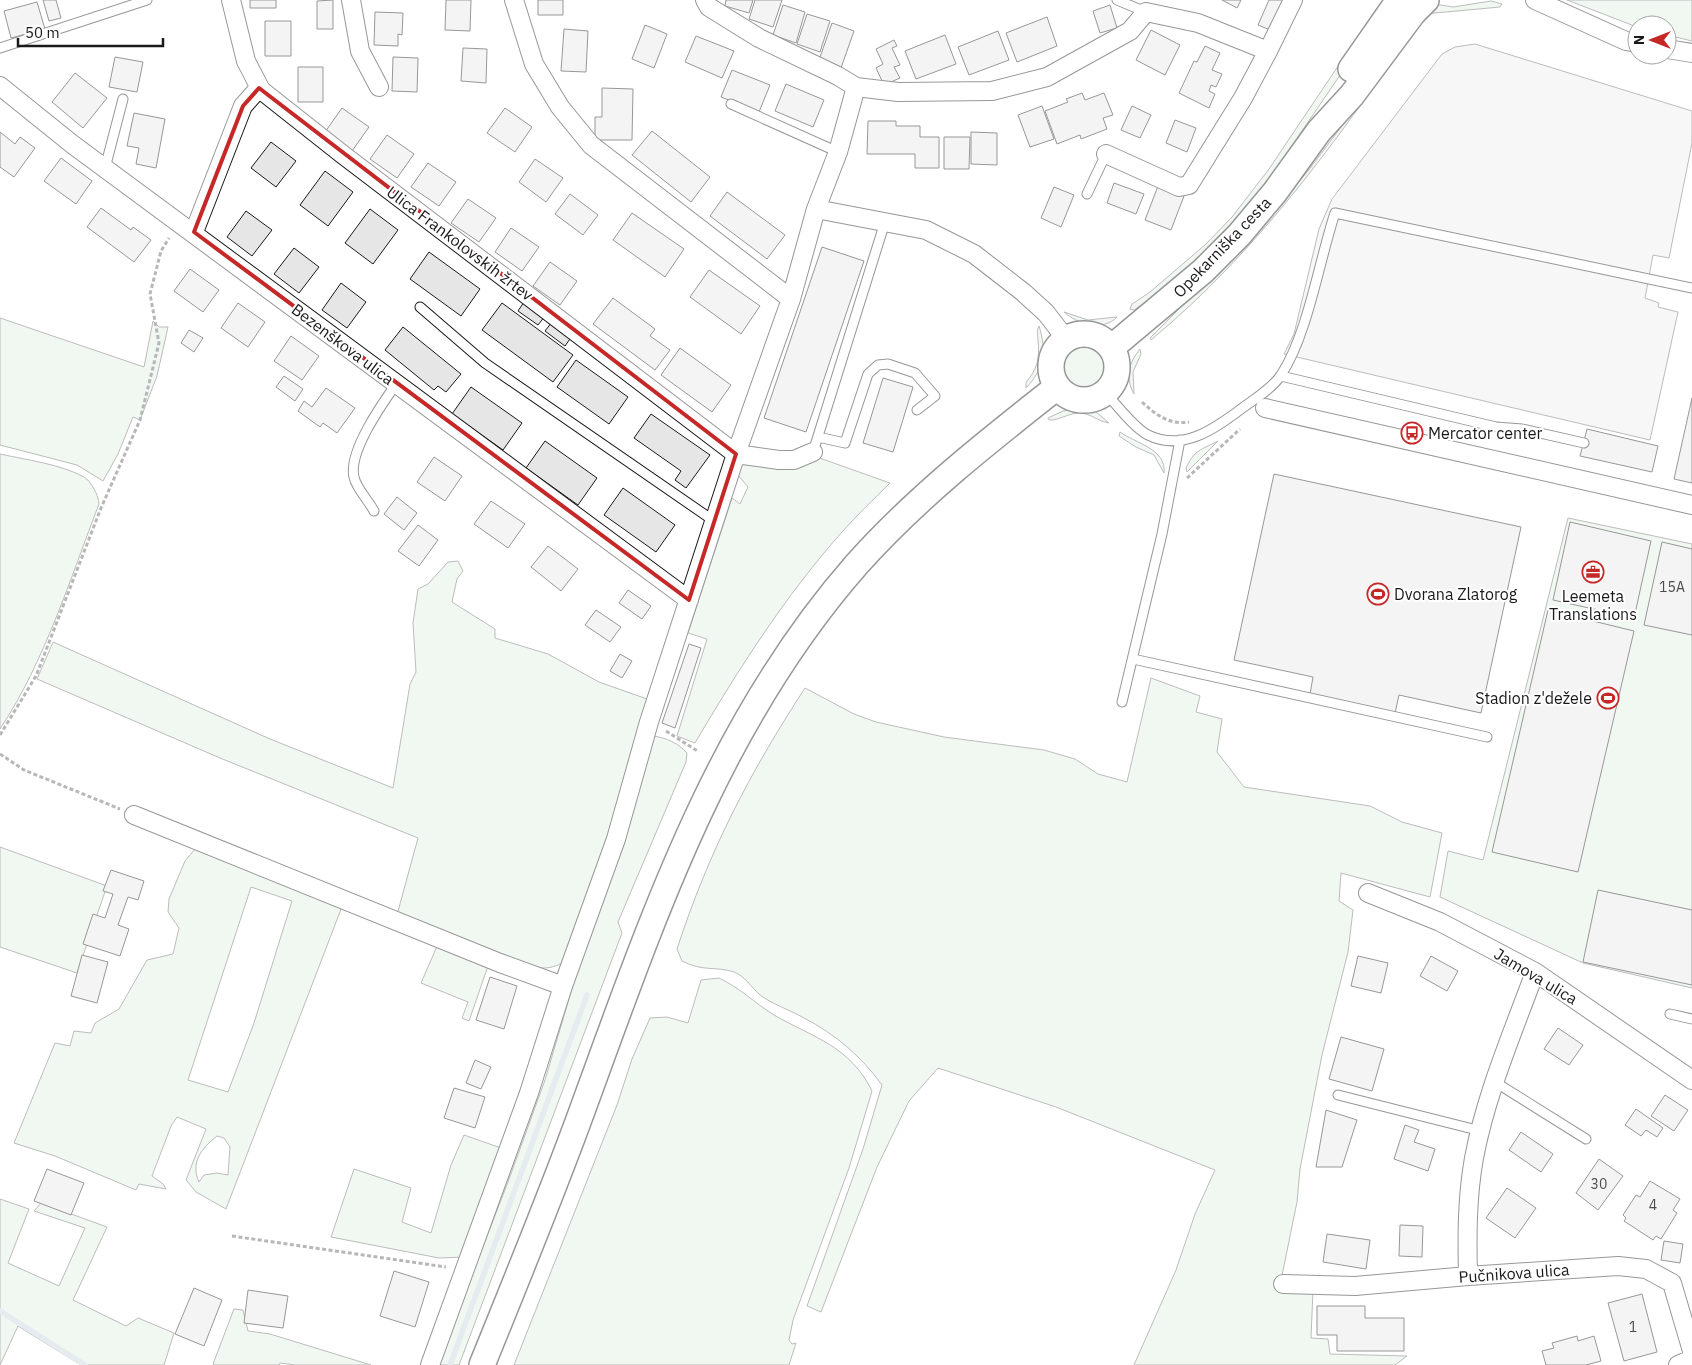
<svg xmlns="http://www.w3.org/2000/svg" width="1692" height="1365" viewBox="0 0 1692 1365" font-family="'IBM Plex Sans',sans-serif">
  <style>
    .green { fill: #e0efe3; stroke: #6a6a6a; fill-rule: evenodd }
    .parking { fill: #ededed; stroke: #6a6a6a }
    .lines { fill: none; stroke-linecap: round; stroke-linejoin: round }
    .stream { stroke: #c6d2dc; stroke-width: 5.5 }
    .building { fill: #e6e6e6; stroke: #1a1a1a }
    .lane-casing { stroke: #1a1a1a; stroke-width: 11 }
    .street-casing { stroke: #1a1a1a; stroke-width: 20 }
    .secondary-casing { stroke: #1a1a1a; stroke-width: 28 }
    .path { stroke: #5f5f5f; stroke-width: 3; stroke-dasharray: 4 2.5; stroke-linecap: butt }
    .lane { stroke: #fff; stroke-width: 9 }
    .street { stroke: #fff; stroke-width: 18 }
    .secondary { stroke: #fff; stroke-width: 25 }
    .marked { fill: none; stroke: #c62828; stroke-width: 4; stroke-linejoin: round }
    .labels { text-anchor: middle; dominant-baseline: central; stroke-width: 4; stroke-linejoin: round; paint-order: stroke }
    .number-label { font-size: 14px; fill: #4d4d4d }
    .street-label { font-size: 16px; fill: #1a1a1a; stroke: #fff }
    .poi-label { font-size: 16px; fill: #1a1a1a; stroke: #fff; text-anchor: start }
  </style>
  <rect width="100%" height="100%" fill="#fff"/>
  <path class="green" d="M 1567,0 L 1692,0 L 1692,41 L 1667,35 L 1667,25 L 1637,25 L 1637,27 Z
    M 1491,1 L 1502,4 L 1500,7 L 1424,14 L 1430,6 L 1441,5 L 1453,7 Z
    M 1381,6 L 1383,12 L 1274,172 L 1236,220 L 1209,249 L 1158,294 L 1134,310 L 1130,309 L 1132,304 L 1150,292 L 1206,244 L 1232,217 L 1269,169 L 1377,8 Z
    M 1413,31 C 1333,145 1260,249 1151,340 L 1150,338 L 1256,232 L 1308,171 Z
    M 1064,312 L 1088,320 L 1117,317 C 1103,332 1077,324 1064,312 Z
    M 0,318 L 144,367 L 153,321 L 159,327 L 168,327 L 157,376 L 140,420 L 133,417 L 118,454 L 103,481 L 77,465 L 0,445 Z
    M 1039,326 C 1047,351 1044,369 1026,388 L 1026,382 C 1037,370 1040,358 1038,341 C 1038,335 1036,332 1039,326 Z
    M1062 367a23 23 0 1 1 46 0a23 23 0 1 1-46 0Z
    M 1140,349 L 1141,354 L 1133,372 L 1134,394 C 1125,377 1128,364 1140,349 Z
    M 1078,409 L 1095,411 L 1109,423 C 1097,421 1092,414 1080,413 C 1068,413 1058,421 1049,420 L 1048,418 L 1063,411 Z
    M 1120,432 C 1135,443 1167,449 1164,473 L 1154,455 L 1136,447 L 1119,436 Z
    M 1218,441 L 1187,472 L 1186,468 C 1195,449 1201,450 1218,441 Z
    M 0,454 C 27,460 60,464 84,477 C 91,481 99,496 99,504 C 70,579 45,661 0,729 Z
    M 814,456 L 890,483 C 874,499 857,515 842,532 C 785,596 738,670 695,743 L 677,736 L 707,639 L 688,633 L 732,498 L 740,504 L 748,487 L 738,475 L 743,463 Z
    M 1568,518 L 1692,544 L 1692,988 L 1583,963 L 1440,897 L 1448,851 L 1483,860 Z
    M 458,561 L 463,571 L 457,579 L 452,602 L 495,629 L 495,638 L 548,654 L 599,682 L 647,699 L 634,759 L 566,961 C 559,965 552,968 544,968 C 502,965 437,931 397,915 L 418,838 L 220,758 L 37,679 L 53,642 L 270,739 L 393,788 L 410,684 L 416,672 L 413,623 L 418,589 L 428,584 L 448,562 Z
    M 1151,678 L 1200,696 L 1196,712 L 1222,719 L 1217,752 L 1244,787 L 1370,806 L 1402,822 L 1442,833 L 1430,897 L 1341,873 L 1339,901 L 1353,910 L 1348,952 L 1322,1055 L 1300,1169 L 1297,1202 L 1279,1290 L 1313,1290 L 1311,1338 L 1328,1339 L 1330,1354 L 1407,1356 L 1395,1365 L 1134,1365 L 1176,1270 L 1195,1214 L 1215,1170 L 1056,1107 L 938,1068 L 909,1101 L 877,1167 L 821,1312 L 807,1306 L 863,1149 L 882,1085 C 861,1056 835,1034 804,1018 C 790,1010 772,1004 760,995 C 751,987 745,976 734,972 C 716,966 703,972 682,961 L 677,949 C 709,851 749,774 805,688 L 854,714 L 876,722 L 944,737 L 1044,750 L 1075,759 L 1098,774 L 1127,782 Z
    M 653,736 C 667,738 678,743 687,753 L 686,762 L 618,922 L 622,933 L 459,1365 L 437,1365 L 508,1182 L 545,1080 L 584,948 L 624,844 Z
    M 0,847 L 107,886 L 77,973 L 0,947 Z
    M 204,847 L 343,904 L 226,1209 L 196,1192 L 186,1180 L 206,1129 L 177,1117 L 171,1126 L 152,1176 L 163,1184 L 166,1189 L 139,1184 L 136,1190 L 55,1156 L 14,1143 L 55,1043 L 70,1046 L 74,1031 L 91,1033 L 95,1023 L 119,1009 L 147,960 L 173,954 L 179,928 L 168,912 L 169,899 L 185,861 L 195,849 ZM 251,887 L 292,901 L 254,1023 L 228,1092 L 188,1080 ZM 217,1136 L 224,1138 L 230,1147 L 228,1175 L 217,1173 L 204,1175 L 199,1182 C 190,1162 202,1148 217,1136 Z
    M 438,944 L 488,966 L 469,1021 L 462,1018 L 468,1002 L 421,983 Z
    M 719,978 C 740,988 755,1003 774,1015 C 814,1038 850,1046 872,1091 L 849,1168 L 793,1320 L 789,1340 L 792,1344 L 796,1343 L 789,1365 L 514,1365 L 617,1105 L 632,1059 L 650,1018 L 667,1017 L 688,1023 L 701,980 Z
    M 464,1135 L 504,1149 L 465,1257 L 439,1258 L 331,1237 L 354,1169 L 411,1188 L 402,1222 L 431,1233 L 451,1165 Z
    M 0,1199 L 29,1209 L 8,1263 L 59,1286 L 85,1228 L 34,1211 L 41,1203 L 107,1227 L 73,1300 L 126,1326 L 138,1318 L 174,1333 L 164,1365 L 81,1365 L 18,1326 L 0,1365 Z
    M 234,1309 L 243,1310 L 248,1331 L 270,1334 L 371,1365 L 296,1365 L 280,1363 L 279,1365 L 215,1365 L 213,1364 Z"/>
  <path class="parking" d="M 1475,44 L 1692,111 L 1692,143 L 1669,258 L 1653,255 L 1645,298 L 1659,303 L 1658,307 L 1678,312 L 1650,440 L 1284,354 L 1294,334 L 1319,229 L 1332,199 L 1442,54 L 1455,47 Z"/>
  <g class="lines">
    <path class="stream" d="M 0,1311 L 85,1365
      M 450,1365 L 587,995"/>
  </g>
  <path class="building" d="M 43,0 L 56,0 L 61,18 L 49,21 Z
    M 250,0 L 276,0 L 276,8 L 250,8 Z
    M 333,0 L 333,29 L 317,29 L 317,1 Z
    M 446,0 L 471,0 L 470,31 L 445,30 Z
    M 538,0 L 563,0 L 563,15 L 538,15 Z
    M 726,0 L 753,0 L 749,13 L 725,6 Z
    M 755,0 L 782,0 L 773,27 L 749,19 Z
    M 1222,0 L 1241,0 L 1237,8 Z
    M 1269,0 L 1284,0 L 1270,30 L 1258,25 Z
    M 37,2 L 45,29 L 11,38 L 4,11 Z
    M 783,5 L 805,12 L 796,43 L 773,35 Z
    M 1110,5 L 1117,28 L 1100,33 L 1093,11 Z
    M 375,12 L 403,13 L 402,35 L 398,34 L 398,46 L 374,45 Z
    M 807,14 L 830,21 L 820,52 L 797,44 Z
    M 1047,17 L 1057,46 L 1017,62 L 1006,33 Z
    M 265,21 L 291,21 L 291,56 L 265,56 Z
    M 832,23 L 854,31 L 841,68 L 819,60 Z
    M 645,25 L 667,34 L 654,68 L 632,59 Z
    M 564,29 L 588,31 L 586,72 L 561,71 Z
    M 1151,30 L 1180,45 L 1165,75 L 1136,60 Z
    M 998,31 L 1009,60 L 969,75 L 958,47 Z
    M 945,35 L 956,64 L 916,79 L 905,51 Z
    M 696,36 L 734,51 L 722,78 L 685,62 Z
    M 894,40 L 897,46 L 892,48 L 900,65 L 894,67 L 900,78 L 884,85 L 876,68 L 883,64 L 876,49 Z
    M 1205,46 L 1220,53 L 1212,70 L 1222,74 L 1216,87 L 1211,85 L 1209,91 L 1215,94 L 1209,108 L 1179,93 L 1194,61 L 1197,62 Z
    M 463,48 L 487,49 L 486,83 L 461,81 Z
    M 115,57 L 143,62 L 137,92 L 109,87 Z
    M 393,57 L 418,58 L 417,92 L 392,91 Z
    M 298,67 L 323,67 L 323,102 L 298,102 Z
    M 732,70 L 770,85 L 759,112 L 721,97 Z
    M 75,73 L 107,98 L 83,128 L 52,102 Z
    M 786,84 L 824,100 L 813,127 L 775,111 Z
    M 602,88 L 633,89 L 632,140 L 595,140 L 595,117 L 602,117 Z
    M 1082,93 L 1085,100 L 1104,93 L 1113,115 L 1103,118 L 1107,129 L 1081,139 L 1080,135 L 1057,144 L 1045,111 L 1068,102 L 1066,99 Z
    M 1042,106 L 1054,139 L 1030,147 L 1018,115 Z
    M 1132,106 L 1151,115 L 1140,138 L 1121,130 Z
    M 342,108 L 369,127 L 352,151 L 325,132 Z
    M 505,108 L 532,127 L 515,152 L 487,133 Z
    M 134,113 L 165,119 L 156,168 L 136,164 L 139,148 L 127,146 Z
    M 1175,120 L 1196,128 L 1187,152 L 1166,143 Z
    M 868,121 L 896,121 L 896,126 L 920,126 L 920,137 L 939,137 L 939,168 L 915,168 L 915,154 L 867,154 Z
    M 652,131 L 710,177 L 691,202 L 632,155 Z
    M 0,132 L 15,144 L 20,137 L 35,148 L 14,177 L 0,167 Z
    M 971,132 L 997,133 L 997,165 L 971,164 Z
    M 387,135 L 414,154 L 397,178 L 370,159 Z
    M 944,137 L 970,137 L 969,169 L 944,169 Z
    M 271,142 L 296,161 L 276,187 L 251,168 Z
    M 61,158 L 92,181 L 76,204 L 44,181 Z
    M 535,159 L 563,178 L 546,202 L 519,182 Z
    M 428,163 L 456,182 L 439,206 L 411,187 Z
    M 325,171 L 353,192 L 328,226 L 300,205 Z
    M 1114,183 L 1144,194 L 1136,214 L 1107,203 Z
    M 1158,186 L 1184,196 L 1171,230 L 1145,220 Z
    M 1054,187 L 1074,195 L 1061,227 L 1041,218 Z
    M 727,192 L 785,235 L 767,259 L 710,216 Z
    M 570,194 L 598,215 L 583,235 L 555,214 Z
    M 468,199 L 496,218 L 479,242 L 451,223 Z
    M 101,208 L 131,230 L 133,227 L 151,240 L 134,262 L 87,227 Z
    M 370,209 L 398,230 L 373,264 L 345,243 Z
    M 246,211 L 272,230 L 252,256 L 227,237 Z
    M 632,213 L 684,249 L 665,277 L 613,240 Z
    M 511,228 L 539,247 L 522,271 L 495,252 Z
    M 822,247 L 864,261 L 806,432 L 764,418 Z
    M 294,248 L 319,267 L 299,293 L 274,274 Z
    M 429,252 L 480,289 L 461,316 L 410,279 Z
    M 550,262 L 577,281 L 560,305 L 533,286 Z
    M 190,269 L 219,290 L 203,312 L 174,291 Z
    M 709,270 L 760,306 L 741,334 L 690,297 Z
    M 341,283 L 366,302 L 347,328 L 322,310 Z
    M 613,298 L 655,329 L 650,336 L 670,350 L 655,370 L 593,324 Z
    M 524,302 L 545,316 L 538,325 L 518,311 Z
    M 238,303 L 265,322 L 248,347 L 221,328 Z
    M 502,303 L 573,355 L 553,382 L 482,330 Z
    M 552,322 L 572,336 L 565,346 L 545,331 Z
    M 403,327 L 461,374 L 446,392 L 438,386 L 434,390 L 385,350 Z
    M 189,330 L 203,338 L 194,352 L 181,343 Z
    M 291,336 L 319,356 L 302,380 L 274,361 Z
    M 680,348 L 731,385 L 712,412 L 661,375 Z
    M 576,360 L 628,397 L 609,424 L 557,387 Z
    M 284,376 L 303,389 L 295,401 L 276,387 Z
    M 883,378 L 913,387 L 893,452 L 863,443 Z
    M 471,387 L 522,423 L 503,450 L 452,414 Z
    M 326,388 L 355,408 L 337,433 L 323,423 L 320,427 L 298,411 L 304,401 L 312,407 Z
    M 1692,398 L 1692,483 L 1674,479 Z
    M 651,414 L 710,455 L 686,488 L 675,480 L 681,471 L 634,438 Z
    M 1587,429 L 1658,446 L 1652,472 L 1580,456 Z
    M 545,441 L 597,478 L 578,505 L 526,468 Z
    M 434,457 L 462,476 L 445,501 L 417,482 Z
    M 1274,474 L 1521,527 L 1481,713 L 1399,695 L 1395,713 L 1310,694 L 1313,677 L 1234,660 Z
    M 623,488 L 675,525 L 656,552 L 604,515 Z
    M 397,497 L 417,513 L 404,530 L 384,514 Z
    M 491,501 L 525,524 L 508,548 L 474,524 Z
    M 1570,522 L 1651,541 L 1634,618 L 1553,600 Z
    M 418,525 L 438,540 L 419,566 L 398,551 Z
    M 1662,542 L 1692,549 L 1692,635 L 1644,625 Z
    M 548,546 L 578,569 L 561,591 L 531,567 Z
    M 628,590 L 651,606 L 642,619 L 619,603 Z
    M 596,610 L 621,627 L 610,642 L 585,625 Z
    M 1548,610 L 1634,631 L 1578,872 L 1492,852 Z
    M 689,644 L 701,648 L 675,728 L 662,723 Z
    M 620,654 L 632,661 L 622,678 L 610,671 Z
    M 111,870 L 144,881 L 138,900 L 128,897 L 118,925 L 129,929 L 120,956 L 83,944 L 93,914 L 105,918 L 113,894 L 103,891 Z
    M 1598,890 L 1692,910 L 1692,985 L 1583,962 Z
    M 82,955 L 108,962 L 97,1003 L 71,996 Z
    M 1358,956 L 1388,963 L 1381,993 L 1351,986 Z
    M 1431,956 L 1458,971 L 1447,991 L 1420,976 Z
    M 490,977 L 517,986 L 504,1029 L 476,1020 Z
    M 1558,1028 L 1583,1045 L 1569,1065 L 1544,1049 Z
    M 1341,1037 L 1384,1049 L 1372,1091 L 1329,1079 Z
    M 475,1060 L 491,1067 L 481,1089 L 466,1083 Z
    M 454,1088 L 485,1097 L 475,1128 L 444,1118 Z
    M 1665,1095 L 1688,1110 L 1674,1131 L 1651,1116 Z
    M 1636,1109 L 1663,1128 L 1657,1137 L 1646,1130 L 1641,1136 L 1625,1125 Z
    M 1326,1110 L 1357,1120 L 1342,1167 L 1316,1167 Z
    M 1405,1125 L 1419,1130 L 1414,1142 L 1435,1149 L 1428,1171 L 1394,1159 Z
    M 1521,1132 L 1553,1154 L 1541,1172 L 1509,1150 Z
    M 1599,1159 L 1623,1176 L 1598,1210 L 1576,1193 Z
    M 47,1169 L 84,1183 L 71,1215 L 34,1201 Z
    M 1650,1181 L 1680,1199 L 1673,1210 L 1677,1213 L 1661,1239 L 1656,1236 L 1653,1240 L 1624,1221 L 1626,1218 L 1623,1215 L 1636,1195 L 1640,1197 Z
    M 1507,1188 L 1536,1208 L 1515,1238 L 1486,1218 Z
    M 1400,1225 L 1423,1226 L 1422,1257 L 1399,1256 Z
    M 1327,1234 L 1370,1240 L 1366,1269 L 1323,1262 Z
    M 1664,1241 L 1683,1244 L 1680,1263 L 1661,1260 Z
    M 394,1271 L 429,1282 L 415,1327 L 380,1316 Z
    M 194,1288 L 222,1300 L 204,1346 L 175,1334 Z
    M 248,1290 L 288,1296 L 283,1328 L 244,1323 Z
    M 1642,1294 L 1657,1352 L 1624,1361 L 1608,1303 Z
    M 1317,1306 L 1365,1306 L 1365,1318 L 1404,1318 L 1404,1351 L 1337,1351 L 1337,1335 L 1317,1335 Z
    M 1577,1336 L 1578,1341 L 1594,1336 L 1601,1361 L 1586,1365 L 1546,1365 L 1542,1351 L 1554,1348 L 1552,1343 Z"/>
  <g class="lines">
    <g class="lane-casing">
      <path id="lane" d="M 1117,0 L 1146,12
        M 0,48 L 147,0
        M 731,104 L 838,152
        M 105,168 L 123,99
        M 1087,194 L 1106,154
        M 420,307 L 485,363 L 714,521
        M 1281,376 L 1496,427 L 1522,429 L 1584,443
        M 1105,392 C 1116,404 1134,428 1148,435 C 1183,452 1214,429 1241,409 C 1253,400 1273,388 1281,375 C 1308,334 1319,261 1335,213 L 1692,288
        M 818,437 L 845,443 L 868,374 L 878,365 L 888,364 L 915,373 L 935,396 L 917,410
        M 813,452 L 885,222
        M 374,511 C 369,501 356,488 354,477 C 348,452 382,404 396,384
        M 1133,659 L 1487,737
        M 1122,702 L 1162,534 L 1180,440
        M 1670,1014 L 1692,1019
        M 1495,1082 L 1586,1139
        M 1338,1095 L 1481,1131"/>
    </g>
    <g class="street-casing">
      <path id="street" d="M 231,0 L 246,61 L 261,90 L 342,154 L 736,454 L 779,460 L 794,460 L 813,452
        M 351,0 L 360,51 L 379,87
        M 514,0 L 534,64 L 560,107 L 591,145 L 791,299
        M 705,0 L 709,7 L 759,38 L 838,76 L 856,87
        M 1535,0 L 1626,41 L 1637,43
        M 1667,49 L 1692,53
        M 0,86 L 72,144 L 689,600
        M 1106,154 L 1179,187 L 1189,185 L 1243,98 L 1268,51
        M 194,232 L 243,106 L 259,88
        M 1066,339 L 1046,313 L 1023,292 L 974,254 L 926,230 L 816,209 L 838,152 L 856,87 L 898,92 L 992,91 L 1047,77 L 1130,31 L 1146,12 L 1198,23 L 1268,51 L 1293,0
        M 1265,408 L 1692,505
        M 134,815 L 500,963 L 563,986
        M 1368,893 L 1440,922 L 1535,972 L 1692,1080
        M 1468,1276 C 1467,1236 1467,1197 1474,1158 C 1486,1094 1513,1032 1535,972
        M 1283,1284 L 1355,1286 L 1468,1276 L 1618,1266 L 1646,1269 L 1672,1283 L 1692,1351
        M 430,1365 L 529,1093 L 563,986 L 616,839 L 649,722 L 736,454 L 791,299 L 816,209
        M 1678,1365 L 1692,1359"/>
    </g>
    <g class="secondary-casing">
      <path id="secondary" d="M 1351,69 L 1399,0
        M1051 367a33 33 0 1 1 66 0a33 33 0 1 1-66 0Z
        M 1111,348 L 1203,271 L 1239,235 L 1275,192 L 1319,131 L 1352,95 L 1413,13 L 1426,0
        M 482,1365 C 516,1281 551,1196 582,1111 C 653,917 718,722 857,564 C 916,498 987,442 1057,387"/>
    </g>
    <path class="path" d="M 1142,402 C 1156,415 1169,425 1189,422
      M 1187,478 L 1240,429
      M 666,731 L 699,752
      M 0,735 L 36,676 L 101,508 L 140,420 L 159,343 L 150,294 L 161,251 L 169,238
      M 0,754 L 24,770 L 120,809
      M 232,1236 L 446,1267"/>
    <use href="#lane" class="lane"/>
    <use href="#street" class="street"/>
    <use href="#secondary" class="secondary"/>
  </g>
  <path d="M0 0H1692V1365H0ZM 259,88 L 736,454 L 689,600 L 194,232 L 243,106 Z" fill="#fff" fill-opacity=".55" fill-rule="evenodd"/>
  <path class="marked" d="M 259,88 L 736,454 L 689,600 L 194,232 L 243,106 Z"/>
  <defs>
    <g id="bus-ring" transform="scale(1.125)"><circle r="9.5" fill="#fff" stroke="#c62828" stroke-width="1.5"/><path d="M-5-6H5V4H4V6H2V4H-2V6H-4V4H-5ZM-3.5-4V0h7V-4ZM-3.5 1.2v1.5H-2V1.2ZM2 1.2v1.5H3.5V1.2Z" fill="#c62828"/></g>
    <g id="office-ring" transform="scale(1.125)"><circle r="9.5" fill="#fff" stroke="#c62828" stroke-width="1.5"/><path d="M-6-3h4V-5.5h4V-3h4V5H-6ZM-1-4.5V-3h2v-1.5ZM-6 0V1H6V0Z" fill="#c62828"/></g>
    <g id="stadium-ring" transform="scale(1.125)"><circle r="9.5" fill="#fff" stroke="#c62828" stroke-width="1.5"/><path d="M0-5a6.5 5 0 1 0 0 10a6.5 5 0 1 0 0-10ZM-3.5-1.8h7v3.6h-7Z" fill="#c62828"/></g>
  </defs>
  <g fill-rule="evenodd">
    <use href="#bus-ring" x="1412" y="433"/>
    <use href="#office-ring" x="1593" y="572"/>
    <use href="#stadium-ring" x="1378" y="594"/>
    <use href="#stadium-ring" x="1608" y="698"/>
  </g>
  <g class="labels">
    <g class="number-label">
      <text x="1672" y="587">15A</text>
      <text x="1599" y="1184">30</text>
      <text x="1653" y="1205">4</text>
      <text x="1633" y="1327">1</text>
    </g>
    <g class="street-label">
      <text transform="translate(460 243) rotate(37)">Ulica Frankolovskih žrtev</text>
      <text transform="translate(1222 247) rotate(-46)">Opekarniška cesta</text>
      <text transform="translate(343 344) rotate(37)">Bezenškova ulica</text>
      <text transform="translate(1536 976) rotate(31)">Jamova ulica</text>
      <text transform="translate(1514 1273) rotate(-4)">Pučnikova ulica</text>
    </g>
    <g class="poi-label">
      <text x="1428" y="433">Mercator center</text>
      <text x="1394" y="594">Dvorana Zlatorog</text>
      <text x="1593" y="596" text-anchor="middle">Leemeta<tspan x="1593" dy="18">Translations</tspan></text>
      <text x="1592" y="698" text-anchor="end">Stadion z'dežele</text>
    </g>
  </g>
  <g transform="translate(1652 40) rotate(270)"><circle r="24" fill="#ffffff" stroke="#a3a3a3"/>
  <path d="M0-4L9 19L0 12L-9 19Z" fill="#c62828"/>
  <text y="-8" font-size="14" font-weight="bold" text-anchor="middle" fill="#1a1a1a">N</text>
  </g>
  <path d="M18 38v8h145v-8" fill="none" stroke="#1a1a1a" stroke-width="2.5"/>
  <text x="25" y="38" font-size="15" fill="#1a1a1a" stroke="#ffffff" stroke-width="4" paint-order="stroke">50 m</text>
</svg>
